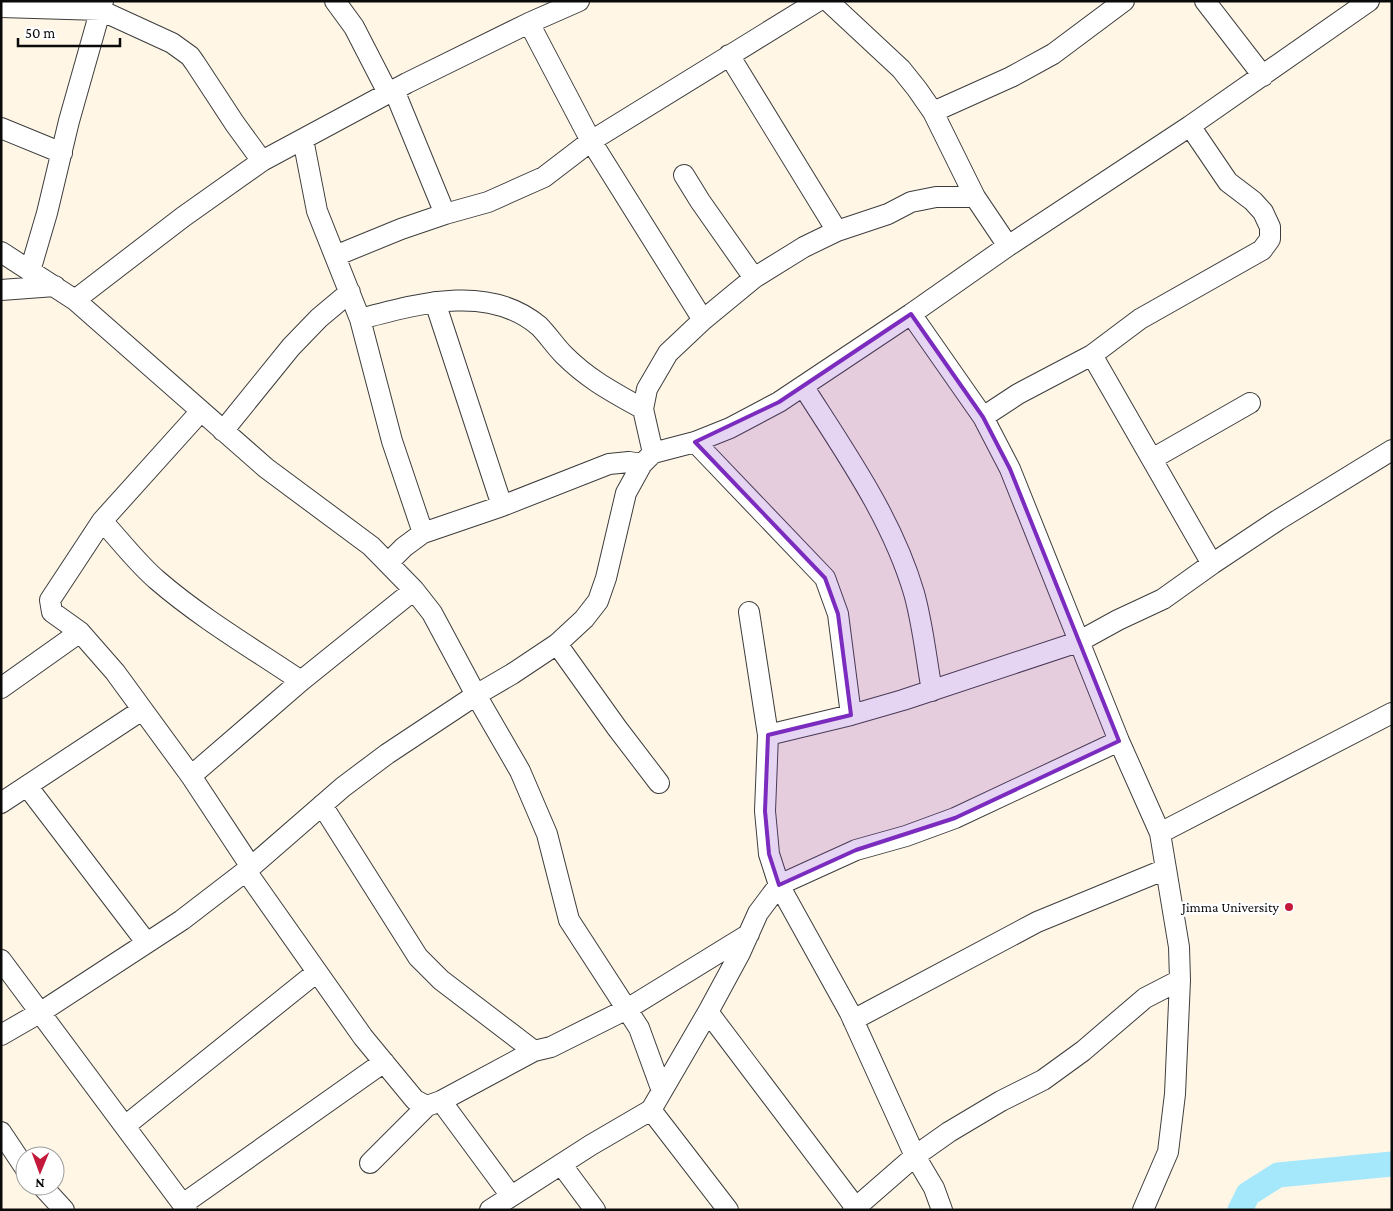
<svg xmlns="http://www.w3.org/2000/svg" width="1393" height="1211" viewBox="0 0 1393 1211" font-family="'Crimson Pro',serif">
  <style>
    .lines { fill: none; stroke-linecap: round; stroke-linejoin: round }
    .river { stroke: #a6e8fb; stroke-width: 25 }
    .minor-casing { stroke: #3d3d3d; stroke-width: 22 }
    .minor { stroke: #fff; stroke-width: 20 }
    .marked { fill: #7b2cbf; fill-opacity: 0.2; stroke: #7b2cbf; stroke-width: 4; stroke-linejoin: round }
    .poi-dot { fill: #c3183b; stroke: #fff; stroke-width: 2 }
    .labels { text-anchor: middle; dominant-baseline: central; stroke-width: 5; stroke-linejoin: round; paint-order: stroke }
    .poi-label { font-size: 14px; fill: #0a0a0a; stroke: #fff; text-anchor: end }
  </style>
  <rect width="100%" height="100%" fill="#fff6e6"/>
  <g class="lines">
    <path class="river" d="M 1240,1210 L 1248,1194 L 1278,1175 L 1392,1164"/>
    <g class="minor-casing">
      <path id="minor" d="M 335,1 L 354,27 L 388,93
        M 828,1 L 901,69 L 917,89 L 933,112 L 975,197 L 1008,246
        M 1205,1 L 1263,76
        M 1,7 L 100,10 L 172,43 L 190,56 L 195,63 L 235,124 L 262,161
        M 529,23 L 591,141 L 703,320
        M 729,55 L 837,231
        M 394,90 L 445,214
        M 933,112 L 1011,77 L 1053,54 L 1124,1
        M 1,128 L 62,153
        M 303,139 L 317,211 L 360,319 L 392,441 L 423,533
        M 684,175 L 700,201 L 754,278
        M 1,252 L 75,300 L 266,468 L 371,546 L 414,590 L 432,613 L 476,695 L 520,771 L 547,834 L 569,920 L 639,1028 L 662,1091
        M 335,256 L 401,229 L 445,214 L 488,202 L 544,177 L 591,141 L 818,1
        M 30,271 L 47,213 L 69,121 L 103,1
        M 1,290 L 55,286
        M 75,300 L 183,217 L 262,161 L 407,83 L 529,23 L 579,1
        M 435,302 L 502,506
        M 911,314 L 983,417 L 1010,469 L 1119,741 L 1160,833 L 1179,947 L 1180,980 L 1175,1094 L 1168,1152 L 1143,1210
        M 360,319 C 418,304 488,283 539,326 C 548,335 555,346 564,355 C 589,380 613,392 643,409
        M 1092,355 L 1212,564
        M 803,386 C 845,452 892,518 914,593 C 923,625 926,658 932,691
        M 201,411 L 102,521 L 50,600 L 52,612 L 80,632 L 115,672 L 191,776 L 251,867
        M 983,417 L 1018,394 L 1092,355 L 1140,319 L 1262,250 L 1270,239 L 1270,227 L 1263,212 L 1253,201 L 1228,182 L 1190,126
        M 223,431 L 291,347 L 319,318 L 350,292
        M 695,442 L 825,578 L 838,614 L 851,715
        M 653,453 L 643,409 L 647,389 L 668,353 L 703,320 L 754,278 L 804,247 L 837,231 L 888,214 L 911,202 L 936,197 L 975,197
        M 1152,459 L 1250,403
        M 102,521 C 120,540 137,563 157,580 C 201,618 252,648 301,681
        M 388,563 L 404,547 L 423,533 L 502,506 L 609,464 L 629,462 L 642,464
        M 749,612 L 768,735 L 765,811 L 769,854 L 779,885 L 850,1013 L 915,1156 L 934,1188 L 942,1210
        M 557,644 L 617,728 L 659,783
        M 1,688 L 80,632
        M 768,735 L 851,715 L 903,700 L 1078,642 L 1118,620 L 1163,599 L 1212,564 L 1278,520 L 1392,450
        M 191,776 L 301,681 L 414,590
        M 27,786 L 146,942
        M 1,803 L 142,710
        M 322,805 L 418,957 L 441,980 L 534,1051
        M 1160,833 L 1392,713
        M 246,871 L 363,1037 L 415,1100 L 427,1106
        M 1,960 L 187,1210
        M 708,1012 L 856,1208
        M 853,1020 L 1037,922 L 1166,869
        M 1,1035 L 41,1012 L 182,920 L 251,867 L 343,787 L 387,754 L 476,695 L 512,674 L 557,644 L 584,619 L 598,601 L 606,578 L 626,493 L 642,464 L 653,453 L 695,442 L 730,428 L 779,402 L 911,314 L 1008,246 L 1190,126 L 1369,1
        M 441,1101 L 511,1196
        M 651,1110 L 728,1210
        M 125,1126 L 317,972
        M 1,1132 L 25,1168
        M 370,1163 L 427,1106 L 441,1101 L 534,1051 L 551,1047 L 627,1009 L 749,934
        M 561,1164 L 595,1210
        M 42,1186 L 64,1210
        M 183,1204 L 384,1062
        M 490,1210 L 591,1145 L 651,1110 L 708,1012 L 740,953 L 758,913 L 779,885 L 856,850 L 906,836 L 955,818 L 1119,741
        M 853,1210 L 915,1156 L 949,1132 L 1001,1101 L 1043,1080 L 1083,1051 L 1145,998 L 1180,980"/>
    </g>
    <use href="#minor" class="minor"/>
  </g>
  <path class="marked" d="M 911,314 L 983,417 L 1010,469 L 1119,741 L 955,818 L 856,850 L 779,885 L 769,854 L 765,811 L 768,735 L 851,715 L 838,614 L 825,578 L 695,442 L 779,402 Z"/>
  <circle class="poi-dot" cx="1289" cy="907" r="5"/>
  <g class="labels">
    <g class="poi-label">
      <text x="1279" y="907">Jimma University</text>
    </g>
  </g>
  <rect width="1393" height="1211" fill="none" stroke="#0a0a0a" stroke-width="5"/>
  <g transform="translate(40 1171) rotate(181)"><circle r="24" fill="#ffffff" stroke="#9d9d9d"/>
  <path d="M0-4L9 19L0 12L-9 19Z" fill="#c3183b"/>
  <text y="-8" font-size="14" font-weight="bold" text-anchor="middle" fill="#0a0a0a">N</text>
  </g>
  <path d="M18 38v8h102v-8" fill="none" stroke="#0a0a0a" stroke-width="2.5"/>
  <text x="25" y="38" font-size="15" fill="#0a0a0a" stroke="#ffffff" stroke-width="4" paint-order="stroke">50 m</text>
</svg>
